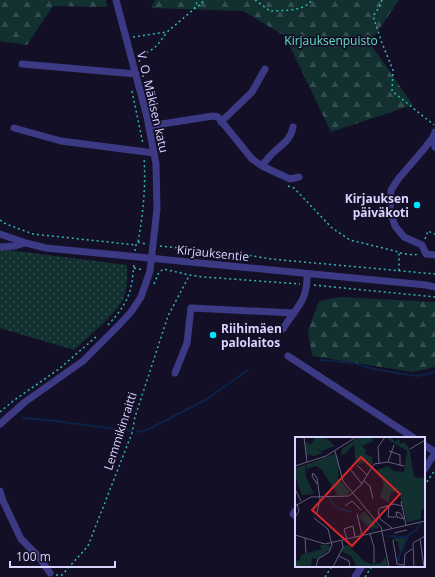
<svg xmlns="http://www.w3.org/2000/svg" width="435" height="577" viewBox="0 0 435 577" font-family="'Open Sans',sans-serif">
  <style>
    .grass { fill: url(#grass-dots) }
    .forest { fill: url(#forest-firs) }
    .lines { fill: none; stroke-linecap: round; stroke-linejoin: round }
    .stream { stroke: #0c2248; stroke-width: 2 }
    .path { stroke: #2fb8b0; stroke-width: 1.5; stroke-dasharray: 2 3; stroke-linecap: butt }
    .minor { stroke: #3d3a85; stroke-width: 7 }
    .poi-dot { fill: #00e5ff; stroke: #130f26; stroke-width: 1.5 }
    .labels { text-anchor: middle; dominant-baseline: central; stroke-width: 3.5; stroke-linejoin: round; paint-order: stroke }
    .park-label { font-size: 12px; fill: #5fe0c0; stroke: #130f26 }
    .street-label { font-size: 12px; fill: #d9d4ff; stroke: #130f26 }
    .poi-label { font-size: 12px; font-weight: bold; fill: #d9d4ff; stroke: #130f26; text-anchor: end }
    .inset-river { fill: none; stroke: #0c2248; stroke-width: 2 }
    .inset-road { fill: none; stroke: #625e7d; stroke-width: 1 }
    .view { fill: #d62828; fill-opacity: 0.15; stroke: #d62828; stroke-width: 2 }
    .inset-edge { fill: none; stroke: #d9d4ff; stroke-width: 2 }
  </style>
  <defs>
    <pattern id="grass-dots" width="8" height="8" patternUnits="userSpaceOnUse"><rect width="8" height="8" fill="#12302f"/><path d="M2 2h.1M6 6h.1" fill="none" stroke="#344d4e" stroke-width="1.8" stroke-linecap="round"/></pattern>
    <pattern id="forest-firs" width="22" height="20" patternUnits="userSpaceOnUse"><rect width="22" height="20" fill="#12302f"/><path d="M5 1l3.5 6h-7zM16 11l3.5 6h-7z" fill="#344d4e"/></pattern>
  </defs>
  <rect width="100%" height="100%" fill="#130f26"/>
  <path class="grass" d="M 0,249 L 127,265 C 127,277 128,288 123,299 C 117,313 86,339 74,350 L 0,328 Z"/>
  <path class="forest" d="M 0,0 L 106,0 L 107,7 L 53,6 L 27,45 L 0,41 Z
    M 155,0 L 399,0 L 370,43 L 413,105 L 331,132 L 285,36 L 243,11 L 151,8 Z
    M 340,297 L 435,302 L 435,367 L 413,372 L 312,356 L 308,331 L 319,301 Z"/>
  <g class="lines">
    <path class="stream" d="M 320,360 L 353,363 L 374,369 L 409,375 L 418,376 L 435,372
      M 23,418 L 47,420 L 132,431
      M 137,432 L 147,430 L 207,399 L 248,370"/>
    <path class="path" d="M 255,0 L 270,11 C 283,10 304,12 312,0
      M 382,0 L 378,9 L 373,16 L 382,43 L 393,70 L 392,91 L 434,125
      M 194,9 L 201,4 L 204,0
      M 133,37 L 167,32 L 194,9 L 198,0
      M 137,56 C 154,51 157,46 167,32
      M 132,91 L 143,144
      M 288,186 L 294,188 L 332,228 L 350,240 L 399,252 L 399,271
      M 0,220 L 6,224 L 33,234 L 136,245
      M 425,239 L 428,231 L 435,234
      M 138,242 L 146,244
      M 160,246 L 241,254 L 271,259 L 435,274
      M 135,251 L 136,245 L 138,242 C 143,214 146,187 144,158
      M 400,253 L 413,255 L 419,254
      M 134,268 L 143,270
      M 154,284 L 159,272 L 164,269 L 189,275 L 204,277 L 300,284
      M 314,285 L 435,297
      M 108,325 C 128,303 132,293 134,263
      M 0,412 L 13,401 L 59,369 L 97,336
      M 424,486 L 435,470
      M 56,575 L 62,575 L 88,546 L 132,433 L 135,417 L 168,316 L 189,276
      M 325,577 L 332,566
      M 365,577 L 372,566"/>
    <path class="minor" d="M 22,64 L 136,74
      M 221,122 L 252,92 L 265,69
      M 149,126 L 213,116 L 218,117 L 252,159 L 262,166 L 290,179 L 299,177
      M 14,128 L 61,141 L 154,153
      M 435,132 L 433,137 L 424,149 L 399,178 L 391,190 L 390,210 L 395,226 L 404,237 L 422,245 L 426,254 L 435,255
      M 433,137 L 435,147
      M 262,166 C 264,163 267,159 270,156 C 279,146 291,141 293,127
      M 0,234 L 26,243 L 46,248 L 426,285 L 435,287
      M 0,247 L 15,246 L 25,243
      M 275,329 L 283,329 C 295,308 308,302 307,274
      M 288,356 L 414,438
      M 175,373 L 187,343 L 191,308 L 294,313
      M 0,424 L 25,402 L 83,361 L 119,325 L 131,312 L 141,297 L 150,271 L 157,209 L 156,164 L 147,117 L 116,0
      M 424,445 L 435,452
      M 424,470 L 435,453
      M 0,491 L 3,501 L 21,539 L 38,556 L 50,573
      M 296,510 L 293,514 L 296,516
      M 355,577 L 362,566"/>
  </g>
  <g class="poi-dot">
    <circle cx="417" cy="205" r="4"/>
    <circle cx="213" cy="335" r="4"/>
  </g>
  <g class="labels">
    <g class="park-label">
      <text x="331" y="40">Kirjauksenpuisto</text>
    </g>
    <g class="street-label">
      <text transform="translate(153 102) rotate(77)">V. O. Mäkisen katu</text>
      <text transform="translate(213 253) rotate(6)">Kirjauksentie</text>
      <text transform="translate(120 431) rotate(-72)">Lemmikinraitti</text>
    </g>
    <g class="poi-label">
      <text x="409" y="198">Kirjauksen<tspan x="409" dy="14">päiväkoti</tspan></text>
      <text x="221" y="328" text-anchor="start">Riihimäen<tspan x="221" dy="14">palolaitos</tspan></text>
    </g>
  </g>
  <g transform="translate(295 437)">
    <rect width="130" height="130" fill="#130f26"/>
    <path d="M 39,17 L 44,25 L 43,41 L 55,55 L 52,58 L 43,58 L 26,32 L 21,29 L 12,32 L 10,28 Z" fill="#12302f"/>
    <path d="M 21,0 L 30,0 L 40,9 L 27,14 L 15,8 ZM 63,0 L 75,0 L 79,4 L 67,9 L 71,13 L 70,17 L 77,20 L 78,26 L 75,30 L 70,25 L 64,27 L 60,21 L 59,7 L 50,17 L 46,18 L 47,12 ZM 96,0 L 100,5 L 104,2 L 105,7 L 109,5 L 114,11 L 119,40 L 129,41 L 130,71 L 126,74 L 126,82 L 112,85 L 104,54 L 96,55 L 94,65 L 85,60 L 89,48 L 87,42 L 79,34 L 93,29 L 99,34 L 109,35 L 112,14 L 97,5 L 93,2 ZM 10,5 L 12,5 L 28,16 L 19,19 L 11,17 ZM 10,28 L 11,40 L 19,57 L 7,58 L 0,39 L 0,31 ZM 69,74 L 84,90 L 82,92 L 72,89 L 64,79 ZM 25,108 L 34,108 L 35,112 L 22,122 L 17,121 L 16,130 L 0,130 L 0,124 L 5,123 L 6,118 L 26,112 Z" fill="#12302f"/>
    <path d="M 113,99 L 105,117 L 103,105 L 97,102 ZM 53,108 L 69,124 L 76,127 L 86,126 L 90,120 L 93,130 L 62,130 L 56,119 L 46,114 L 49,109 ZM 12,122 L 11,130 L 0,130 L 0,125 Z" fill="#12302f"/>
    <path class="inset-river" d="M 33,60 L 41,70M 42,71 L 57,75M 64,80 L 79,94M 92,99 L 111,100 L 121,93 L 126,86M 102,125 L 113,99"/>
    <path class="inset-road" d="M 9,0 L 12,25M 115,12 L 130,3M 40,14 L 48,44 L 86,90 L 94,130M 94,14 L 105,18 L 105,29M 93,25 L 99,8M 93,25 L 109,29M 84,26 L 83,10 L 90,0M 62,28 L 72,38M 0,29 L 31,19 L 61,0M 56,33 L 67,47M 69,44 L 75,49 L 78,62M 0,52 L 6,64M 106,64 L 111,88M 0,69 L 16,60 L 54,59 L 66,48 L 79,27 L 93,25M 50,69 L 57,64 L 66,73M 94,69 L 93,80 L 101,80M 101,75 L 105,76 L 109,82 L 102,80 ZM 22,76 L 25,62 L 22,41 L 18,36 L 17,39 L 22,47M 62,77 L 67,98M 0,80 L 4,74 L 2,67M 19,81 L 33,92 L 37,108 L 34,115 L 23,122 L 21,130M 97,91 L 85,82 L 83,74 L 85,71 L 99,67 L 107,69M 99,96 L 112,93M 75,97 L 79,110 L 79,126M 0,98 L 30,107 L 130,84M 10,101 L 11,116M 52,102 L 49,92 L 58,89 L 60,100M 125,102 L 129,130M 98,103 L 102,127 L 109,128M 44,119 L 54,124 L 55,130M 38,130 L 48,110 L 47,104M 109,130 L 110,117 L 117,112M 119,130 L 118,106 L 130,99"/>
    <path class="view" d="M 66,20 L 105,57 L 57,109 L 17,73 Z"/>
    <rect width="130" height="130" class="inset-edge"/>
  </g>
  <path d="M10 561v6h105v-6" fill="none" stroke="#d9d4ff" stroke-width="2"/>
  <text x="16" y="561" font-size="12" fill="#d9d4ff" stroke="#130f26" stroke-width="3" paint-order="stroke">100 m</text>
</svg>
